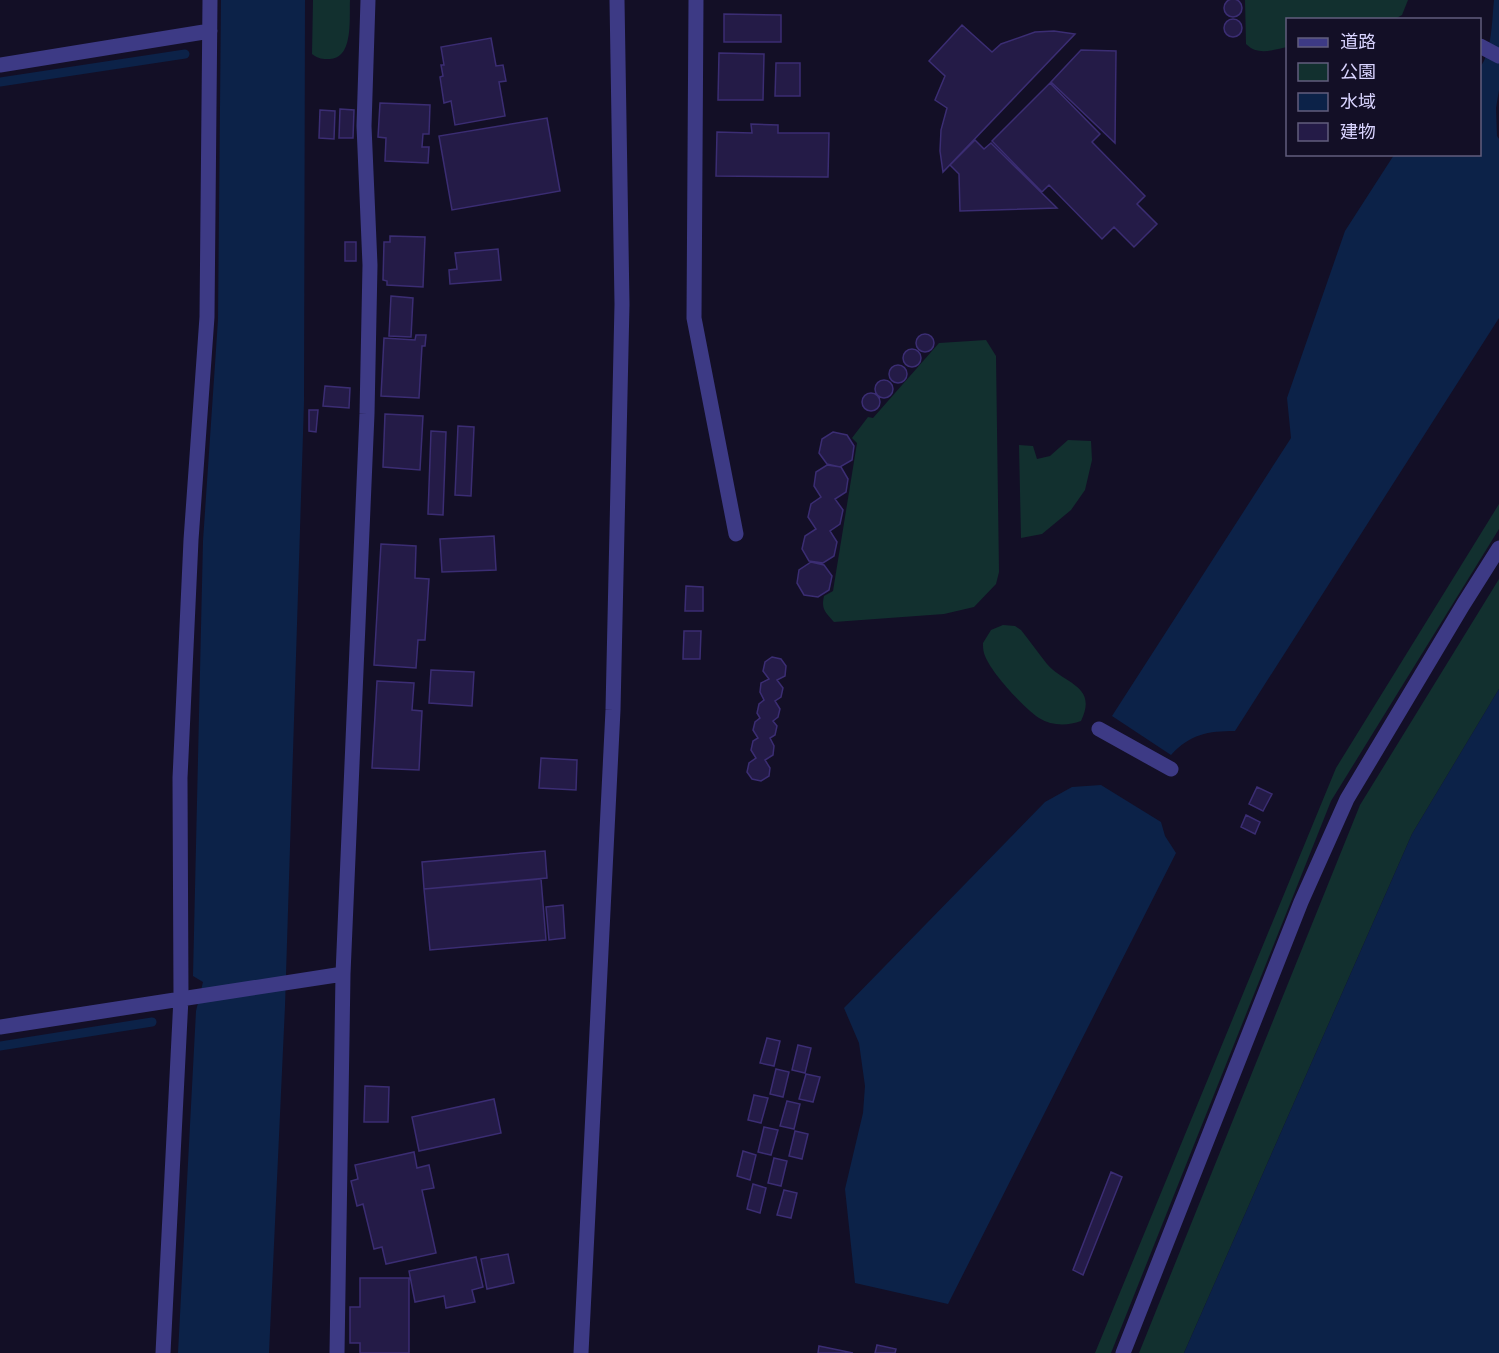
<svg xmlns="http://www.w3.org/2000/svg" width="1499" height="1353" viewBox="0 0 1499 1353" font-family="Cabin,'Noto Sans JP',sans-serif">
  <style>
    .green { fill: #12302f }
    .water { fill: #0c2248 }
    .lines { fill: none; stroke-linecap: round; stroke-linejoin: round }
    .stream { stroke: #0c2248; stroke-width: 9 }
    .building { fill: #241b47; stroke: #3b2d73; stroke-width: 1.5 }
    .minor { stroke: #3d3a85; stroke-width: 15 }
  </style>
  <rect width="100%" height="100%" fill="#130f26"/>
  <path class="green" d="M 313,0 L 350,0 C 349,17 354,58 330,59 C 322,59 319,59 312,54 Z
    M 1245,0 L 1408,0 L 1402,15 L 1395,19 L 1288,20 L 1287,47 C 1272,50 1258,56 1246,44 Z
    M 986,340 L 996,356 L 999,572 L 996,584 L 974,607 L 944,614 L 834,622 C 825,612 821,609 824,596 L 833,591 L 857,443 L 852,438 L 868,417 L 873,418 L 939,343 Z
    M 1068,440 L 1091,441 L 1092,460 L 1085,490 L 1071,510 L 1042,534 L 1021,538 L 1019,445 L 1033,446 L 1037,459 L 1050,456 Z
    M 1499,504 L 1499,529 L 1331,801 L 1111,1353 L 1095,1353 L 1336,768 Z
    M 1499,579 L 1499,689 L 1412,834 L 1184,1353 L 1139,1353 L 1360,805 Z
    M 1003,625 L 1015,626 L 1021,630 C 1030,641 1038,653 1047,664 C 1065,685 1098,685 1081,721 C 1067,726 1052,726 1039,718 C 1024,708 989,671 984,653 C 983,650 983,646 983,643 L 991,630 Z"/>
  <path class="water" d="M 221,0 L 305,0 L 304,402 L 285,1006 L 269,1353 L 178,1353 L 196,1011 L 203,982 L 193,976 L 203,541 L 218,320 Z
    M 1494,0 L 1499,0 L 1499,90 L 1496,108 L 1497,136 L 1499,139 L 1499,318 L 1235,731 C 1208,731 1190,734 1171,755 L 1112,716 L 1291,438 L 1287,398 L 1345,231 L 1392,158 L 1395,154 L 1480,154 L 1480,67 C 1492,53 1492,19 1494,0 Z
    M 1499,689 L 1499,1353 L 1184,1353 L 1412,834 Z
    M 1101,785 L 1161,822 L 1165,836 L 1176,853 L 948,1304 L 855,1283 L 845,1189 L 863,1113 L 865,1086 L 859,1043 L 844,1008 L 1045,802 L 1072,787 Z"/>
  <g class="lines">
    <path class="stream" d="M 0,82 L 185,54
      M 0,1046 L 152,1022"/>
  </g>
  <path class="building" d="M1224 8a9 9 0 1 1 18 0a9 9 0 1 1-18 0Z
    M 724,14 L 781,15 L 781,42 L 724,42 Z
    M1224 28a9 9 0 1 1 18 0a9 9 0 1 1-18 0Z
    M 962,25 L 992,52 L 1001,44 L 1035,32 L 1054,31 L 1075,34 L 943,172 L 940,151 L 941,130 L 947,108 L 935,100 L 945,76 L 929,61 Z
    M 491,38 L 496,66 L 503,65 L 506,81 L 499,82 L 505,116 L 455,125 L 451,101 L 444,103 L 440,77 L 443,76 L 441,65 L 444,65 L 441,47 Z
    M 1081,50 L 1116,51 L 1115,143 L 1051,82 Z
    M 719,53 L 764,54 L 763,100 L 718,100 Z
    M 776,63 L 800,63 L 800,96 L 775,96 Z
    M 1050,83 L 1100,134 L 1092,142 L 1145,196 L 1137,204 L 1157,224 L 1134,247 L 1114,227 L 1102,239 L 1049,185 L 1042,192 L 992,141 Z
    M 380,103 L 430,105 L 429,134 L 423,134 L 422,147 L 429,147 L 428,163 L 385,161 L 386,138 L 378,137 Z
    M 340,109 L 354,110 L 353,138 L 339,138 Z
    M 320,110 L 335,111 L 334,139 L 319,138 Z
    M 547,118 L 560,191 L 452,210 L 439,136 Z
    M 751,124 L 778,125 L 778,133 L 829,133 L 828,177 L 716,176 L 717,132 L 752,133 Z
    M 975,140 L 984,149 L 991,143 L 1057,208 L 960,211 L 959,174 L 950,165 Z
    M 390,236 L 425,237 L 423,287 L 387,285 L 387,281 L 383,280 L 384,242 L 390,242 Z
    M 345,242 L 356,242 L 356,261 L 345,261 Z
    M 498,249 L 501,280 L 450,284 L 449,270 L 457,269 L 455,253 Z
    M 391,296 L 413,298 L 411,337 L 389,336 Z
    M916 343a9 9 0 1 1 18 0a9 9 0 1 1-18 0Z
    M 416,335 L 426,335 L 425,346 L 422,346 L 419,398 L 381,396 L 384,338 L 415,340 Z
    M903 358a9 9 0 1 1 18 0a9 9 0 1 1-18 0Z
    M889 374a9 9 0 1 1 18 0a9 9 0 1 1-18 0Z
    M875 389a9 9 0 1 1 18 0a9 9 0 1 1-18 0Z
    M 325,386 L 350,388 L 349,408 L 323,406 Z
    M862 402a9 9 0 1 1 18 0a9 9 0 1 1-18 0Z
    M 309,410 L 318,410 L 316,432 L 309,431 Z
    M 385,414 L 423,416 L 420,470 L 383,467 Z
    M 458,426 L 474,427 L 471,496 L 455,495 Z
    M 431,431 L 446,432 L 443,515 L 428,514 Z
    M 833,432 L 847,435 L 854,446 L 852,460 L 840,467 L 827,464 L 819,453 L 822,439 Z
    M 827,465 L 841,467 L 848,479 L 846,492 L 835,499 L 843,510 L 840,524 L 830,531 L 837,542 L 834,556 L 823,563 L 809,561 L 802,549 L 805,536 L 816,529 L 808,517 L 811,504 L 821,497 L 814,486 L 816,472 Z
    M 494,536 L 496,570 L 442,572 L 440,539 Z
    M 381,544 L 416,546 L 415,578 L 429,579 L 425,640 L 418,640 L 416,668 L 374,665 Z
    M 811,562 L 824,565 L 832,576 L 829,590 L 818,597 L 804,595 L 797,583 L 799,570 Z
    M 686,586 L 703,587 L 703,611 L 685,611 Z
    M 684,631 L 701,631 L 700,659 L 683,659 Z
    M 772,657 L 781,659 L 786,666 L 785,676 L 777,680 L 783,688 L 781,697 L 775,701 L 780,709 L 778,717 L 773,721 L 777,726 L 775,735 L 770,738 L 774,746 L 773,755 L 765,760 L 770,768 L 769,776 L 761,781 L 752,779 L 747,772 L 749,763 L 756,758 L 751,750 L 753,741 L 758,738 L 753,730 L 755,722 L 760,718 L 757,713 L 759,704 L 764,700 L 760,692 L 761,683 L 769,679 L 763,671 L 765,662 Z
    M 431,670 L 474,672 L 472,706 L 429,703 Z
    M 377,681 L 414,683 L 412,710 L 422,711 L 419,770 L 372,768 Z
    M 541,758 L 577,760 L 576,790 L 539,788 Z
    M 1257,787 L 1272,794 L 1263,811 L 1249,804 Z
    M 1246,815 L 1260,822 L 1255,834 L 1241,827 Z
    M 545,851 L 547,878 L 424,889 L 422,862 Z
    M 541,879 L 546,940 L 430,950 L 424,889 Z
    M 563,905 L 565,938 L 549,940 L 546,907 Z
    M 767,1038 L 780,1041 L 774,1066 L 760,1063 Z
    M 798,1045 L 811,1048 L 805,1073 L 792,1070 Z
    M 776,1069 L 789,1072 L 783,1097 L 770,1094 Z
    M 806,1074 L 820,1077 L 813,1102 L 799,1099 Z
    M 365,1086 L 389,1087 L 388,1122 L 364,1122 Z
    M 754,1095 L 768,1098 L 761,1123 L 748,1120 Z
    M 494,1099 L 501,1133 L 419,1151 L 412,1117 Z
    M 787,1101 L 800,1104 L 794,1129 L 780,1126 Z
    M 764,1127 L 778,1130 L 771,1155 L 758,1152 Z
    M 795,1131 L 808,1134 L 802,1159 L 789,1156 Z
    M 743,1151 L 756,1155 L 750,1180 L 737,1176 Z
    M 414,1152 L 417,1168 L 429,1165 L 434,1188 L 422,1190 L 436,1253 L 386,1264 L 382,1247 L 374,1249 L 363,1204 L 357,1206 L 351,1181 L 358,1179 L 355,1165 Z
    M 774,1158 L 787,1161 L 781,1186 L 768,1183 Z
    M 1111,1172 L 1122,1177 L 1083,1275 L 1073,1270 Z
    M 753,1184 L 766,1188 L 760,1213 L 747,1209 Z
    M 784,1190 L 797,1193 L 791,1218 L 777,1215 Z
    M 508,1254 L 514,1283 L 487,1289 L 481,1259 Z
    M 476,1257 L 483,1287 L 472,1290 L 475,1302 L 446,1308 L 444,1296 L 415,1302 L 409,1271 Z
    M 360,1278 L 409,1278 L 409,1353 L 360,1353 L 360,1343 L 350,1343 L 350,1307 L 360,1307 Z
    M 877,1345 L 896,1349 L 895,1353 L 875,1353 Z
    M 819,1346 L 853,1353 L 818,1353 Z"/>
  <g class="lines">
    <path class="minor" d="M 696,0 L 694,318 L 736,534
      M 1480,46 L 1499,56
      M 0,65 L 210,31
      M 1099,729 L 1171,769
      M 0,1027 L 343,974
      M 163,1353 L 181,998 L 180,778 L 191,540 L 207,317 L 210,0
      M 337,1353 L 343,974 L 367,414 L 370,265 L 364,126 L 368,0
      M 581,1353 L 613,710 L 622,304 L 617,0
      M 1123,1353 L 1301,902 L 1347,799 L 1463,605 L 1499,548"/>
  </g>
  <rect x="1286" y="18" width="195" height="138" fill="#130f26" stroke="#625e7d" stroke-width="1.5"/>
  <rect x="1298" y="38" width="30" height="9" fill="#3d3a85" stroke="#625e7d" stroke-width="1.5"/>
  <text x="1340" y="48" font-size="18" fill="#d9d4ff">道路</text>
  <rect x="1298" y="63" width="30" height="18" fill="#12302f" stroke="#625e7d" stroke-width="1.5"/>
  <text x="1340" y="78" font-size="18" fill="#d9d4ff">公園</text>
  <rect x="1298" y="93" width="30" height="18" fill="#0c2248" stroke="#625e7d" stroke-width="1.5"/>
  <text x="1340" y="108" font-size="18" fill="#d9d4ff">水域</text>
  <rect x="1298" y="123" width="30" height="18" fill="#241b47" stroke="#625e7d" stroke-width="1.5"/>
  <text x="1340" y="138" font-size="18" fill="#d9d4ff">建物</text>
</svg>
